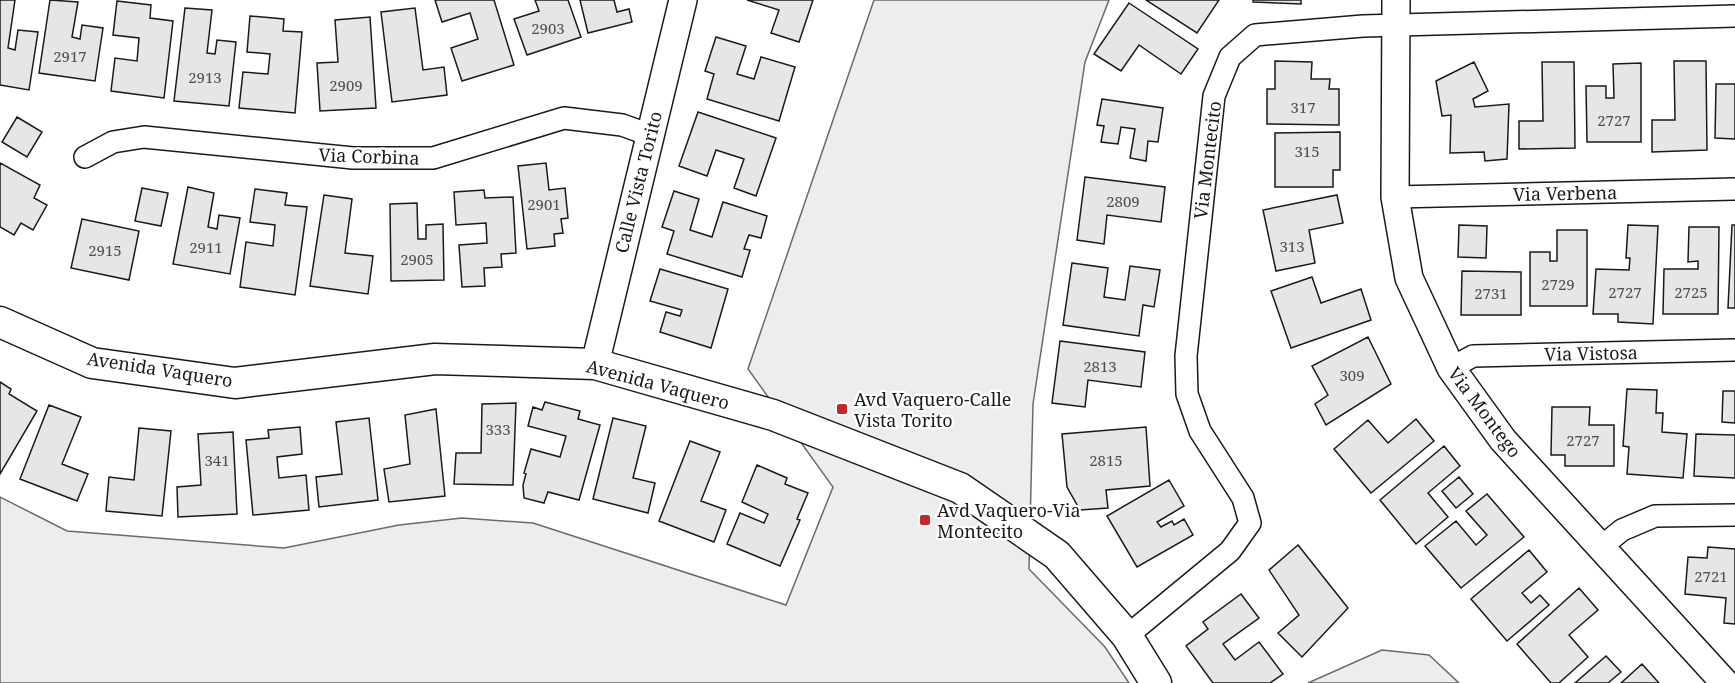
<svg xmlns="http://www.w3.org/2000/svg" width="1735" height="683" viewBox="0 0 1735 683" font-family="'Noto Serif',serif">
  <style>
    .built { fill: #ededed; stroke: #6a6a6a; stroke-width: 1.5 }
    .building { fill: #e6e6e6; stroke: #1a1a1a; stroke-width: 1.5 }
    .lines { fill: none; stroke-linecap: round; stroke-linejoin: round }
    .minor-casing { stroke: #1a1a1a; stroke-width: 24 }
    .tertiary-casing { stroke: #1a1a1a; stroke-width: 30 }
    .secondary-casing { stroke: #1a1a1a; stroke-width: 33 }
    .minor { stroke: #fff; stroke-width: 21 }
    .tertiary { stroke: #fff; stroke-width: 27 }
    .secondary { stroke: #fff; stroke-width: 30 }
    .poi-dot { fill: #c62828; stroke: #fff; stroke-width: 2 }
    .labels { text-anchor: middle; dominant-baseline: central; stroke-width: 4.5; stroke-linejoin: round; paint-order: stroke }
    .number-label { font-size: 15px; fill: #4d4d4d }
    .street-label { font-size: 18px; fill: #1a1a1a; stroke: #fff }
    .poi-label { font-size: 18px; fill: #1a1a1a; stroke: #fff; text-anchor: start }
  </style>
  <rect width="100%" height="100%" fill="#fff"/>
  <path class="built" d="M 874,0 L 1109,0 L 1085,62 L 1033,404 L 1029,569 L 1105,647 L 1129,683 L 0,683 L 0,497 L 67,531 L 284,548 L 399,525 L 462,518 L 533,523 L 786,605 L 833,487 L 748,369 Z
    M 1382,650 L 1429,655 L 1459,683 L 1308,683 Z"/>
  <path class="building" d="M 0,0 L 15,0 L 8,48 L 15,50 L 18,30 L 38,32 L 29,90 L 0,85 Z
    M 50,0 L 78,2 L 72,37 L 80,39 L 82,25 L 103,28 L 95,81 L 39,73 Z
    M 435,0 L 494,0 L 514,65 L 462,81 L 451,48 L 478,39 L 470,13 L 442,22 Z
    M 535,0 L 568,0 L 581,37 L 527,55 L 514,19 L 539,11 Z
    M 580,0 L 614,0 L 617,12 L 629,9 L 632,22 L 588,33 Z
    M 747,0 L 813,0 L 799,42 L 771,33 L 779,10 Z
    M 1146,0 L 1219,0 L 1197,33 Z
    M 1253,0 L 1301,0 L 1301,4 L 1253,2 Z
    M 117,1 L 151,5 L 150,18 L 173,21 L 164,98 L 111,91 L 115,58 L 137,61 L 139,38 L 113,35 Z
    M 1129,3 L 1198,49 L 1181,74 L 1139,45 L 1121,71 L 1094,54 Z
    M 185,8 L 212,10 L 207,53 L 215,54 L 217,40 L 236,42 L 229,106 L 174,101 Z
    M 415,8 L 423,70 L 444,67 L 447,95 L 392,102 L 381,12 Z
    M 250,16 L 284,19 L 283,31 L 302,32 L 295,113 L 239,108 L 243,72 L 268,74 L 270,54 L 247,52 Z
    M 370,17 L 376,108 L 320,111 L 317,63 L 338,62 L 335,20 Z
    M 716,37 L 746,46 L 737,74 L 754,79 L 761,57 L 795,67 L 779,121 L 707,99 L 714,74 L 705,71 Z
    M 1275,61 L 1312,62 L 1311,79 L 1330,79 L 1329,89 L 1339,89 L 1339,125 L 1267,124 L 1267,89 L 1275,89 Z
    M 1674,61 L 1706,61 L 1707,150 L 1652,152 L 1652,120 L 1675,120 Z
    M 1474,62 L 1488,91 L 1473,99 L 1475,107 L 1509,104 L 1507,159 L 1485,161 L 1484,152 L 1450,153 L 1451,115 L 1442,116 L 1436,81 Z
    M 1542,62 L 1574,62 L 1575,148 L 1519,149 L 1519,121 L 1543,121 Z
    M 1641,63 L 1641,142 L 1587,142 L 1586,86 L 1606,86 L 1606,98 L 1614,98 L 1613,64 Z
    M 1716,84 L 1735,84 L 1735,139 L 1715,138 Z
    M 1102,99 L 1163,108 L 1158,142 L 1148,141 L 1146,161 L 1130,158 L 1135,129 L 1121,127 L 1118,144 L 1101,142 L 1104,126 L 1097,125 Z
    M 698,112 L 776,138 L 756,196 L 734,188 L 744,159 L 716,150 L 707,176 L 679,166 Z
    M 17,117 L 42,132 L 27,157 L 2,142 Z
    M 1340,132 L 1340,170 L 1333,170 L 1333,187 L 1275,187 L 1275,133 Z
    M 0,163 L 40,185 L 34,198 L 47,205 L 33,230 L 21,223 L 14,235 L 0,227 Z
    M 546,163 L 549,190 L 565,188 L 568,218 L 561,219 L 563,233 L 554,234 L 555,246 L 527,249 L 518,166 Z
    M 1085,177 L 1165,187 L 1161,222 L 1107,215 L 1104,244 L 1077,240 Z
    M 188,187 L 214,193 L 208,227 L 217,229 L 219,215 L 240,218 L 230,274 L 173,264 Z
    M 142,188 L 168,193 L 161,226 L 135,221 Z
    M 255,189 L 287,193 L 285,205 L 307,207 L 295,295 L 240,287 L 246,242 L 273,246 L 275,225 L 250,222 Z
    M 484,190 L 485,198 L 513,197 L 516,253 L 501,254 L 502,267 L 484,268 L 485,286 L 462,287 L 459,245 L 487,243 L 486,223 L 456,225 L 454,192 Z
    M 674,191 L 699,199 L 690,230 L 712,237 L 723,202 L 767,216 L 761,238 L 749,235 L 744,249 L 750,250 L 742,277 L 667,254 L 674,231 L 662,227 Z
    M 324,195 L 352,199 L 345,253 L 373,256 L 368,294 L 310,286 Z
    M 1337,195 L 1343,223 L 1309,230 L 1315,263 L 1276,271 L 1263,210 Z
    M 417,203 L 418,239 L 426,239 L 426,225 L 443,224 L 444,280 L 391,281 L 390,204 Z
    M 82,219 L 139,231 L 129,280 L 71,268 Z
    M 1459,225 L 1487,226 L 1486,258 L 1458,257 Z
    M 1628,225 L 1658,226 L 1653,324 L 1618,322 L 1618,314 L 1593,314 L 1596,269 L 1629,270 L 1630,258 L 1626,258 Z
    M 1732,225 L 1735,225 L 1735,308 L 1728,308 Z
    M 1689,227 L 1719,227 L 1718,314 L 1663,314 L 1664,269 L 1698,269 L 1698,261 L 1688,262 Z
    M 1557,230 L 1587,230 L 1587,306 L 1530,306 L 1530,252 L 1550,252 L 1550,261 L 1557,261 Z
    M 1072,263 L 1108,268 L 1104,297 L 1125,300 L 1130,266 L 1160,270 L 1154,307 L 1143,305 L 1139,336 L 1063,325 Z
    M 660,269 L 728,289 L 711,348 L 660,332 L 666,312 L 680,316 L 682,310 L 650,301 Z
    M 1462,271 L 1521,272 L 1521,315 L 1461,315 Z
    M 1312,277 L 1321,303 L 1361,289 L 1371,320 L 1291,348 L 1271,291 Z
    M 1368,337 L 1391,384 L 1326,425 L 1315,404 L 1328,395 L 1312,366 Z
    M 1060,341 L 1145,352 L 1141,387 L 1088,380 L 1085,407 L 1052,403 Z
    M 0,382 L 11,389 L 9,394 L 37,411 L 0,474 Z
    M 1627,389 L 1657,390 L 1656,413 L 1663,413 L 1662,432 L 1687,434 L 1683,478 L 1627,474 L 1629,447 L 1623,446 Z
    M 1723,391 L 1735,391 L 1735,423 L 1722,422 Z
    M 545,402 L 580,411 L 578,419 L 600,425 L 579,500 L 548,492 L 544,503 L 524,498 L 523,485 L 526,474 L 524,473 L 531,449 L 560,457 L 566,436 L 528,426 L 533,407 L 542,410 Z
    M 516,403 L 513,485 L 454,484 L 456,453 L 481,453 L 482,404 Z
    M 49,405 L 81,417 L 62,464 L 88,474 L 77,501 L 20,479 Z
    M 1552,407 L 1590,407 L 1589,425 L 1614,425 L 1614,466 L 1565,466 L 1565,455 L 1551,455 Z
    M 436,409 L 445,496 L 389,502 L 384,469 L 410,464 L 405,415 Z
    M 369,418 L 378,500 L 319,507 L 316,477 L 342,474 L 336,422 Z
    M 613,418 L 646,426 L 633,478 L 655,483 L 648,513 L 593,499 Z
    M 1416,419 L 1434,441 L 1371,493 L 1334,449 L 1368,420 L 1388,443 Z
    M 300,427 L 302,454 L 277,457 L 279,478 L 306,475 L 309,510 L 253,515 L 246,440 L 269,438 L 268,430 Z
    M 1146,427 L 1150,486 L 1106,490 L 1108,508 L 1080,510 L 1067,487 L 1062,434 Z
    M 139,428 L 171,431 L 162,516 L 106,511 L 109,477 L 134,480 Z
    M 233,432 L 237,514 L 178,517 L 177,487 L 201,485 L 198,434 Z
    M 1696,434 L 1735,435 L 1735,478 L 1694,476 Z
    M 690,441 L 720,452 L 701,501 L 726,510 L 714,542 L 659,521 Z
    M 1444,446 L 1460,466 L 1428,493 L 1448,517 L 1416,544 L 1380,500 Z
    M 757,465 L 787,478 L 785,484 L 808,493 L 797,519 L 800,520 L 780,566 L 727,544 L 740,513 L 764,523 L 768,514 L 742,502 Z
    M 1459,477 L 1473,494 L 1456,508 L 1442,491 Z
    M 1169,480 L 1184,506 L 1157,522 L 1161,527 L 1172,521 L 1174,525 L 1184,519 L 1193,535 L 1137,567 L 1107,516 Z
    M 1487,494 L 1524,537 L 1461,588 L 1425,546 L 1456,521 L 1476,545 L 1487,535 L 1466,511 Z
    M 1298,545 L 1348,608 L 1302,657 L 1278,633 L 1299,615 L 1269,570 Z
    M 1708,547 L 1735,549 L 1735,624 L 1724,623 L 1726,598 L 1685,594 L 1688,557 L 1707,558 Z
    M 1529,550 L 1547,572 L 1522,593 L 1531,603 L 1540,595 L 1549,605 L 1507,641 L 1471,599 Z
    M 1579,588 L 1598,610 L 1569,635 L 1588,657 L 1559,683 L 1551,683 L 1517,644 Z
    M 1241,594 L 1259,618 L 1223,644 L 1235,660 L 1259,642 L 1283,674 L 1270,683 L 1213,683 L 1186,646 L 1208,629 L 1203,622 Z
    M 1606,656 L 1621,672 L 1608,683 L 1575,683 Z
    M 1642,664 L 1659,683 L 1621,683 Z"/>
  <g class="lines">
    <g class="minor-casing">
      <path id="minor" d="M 85,157 L 113,142 L 144,137 L 353,158 L 433,158 L 564,118 L 622,125 L 650,135
        M 1395,197 L 1735,189
        M 1451,368 L 1473,356 L 1735,350
        M 1601,547 L 1622,530 L 1655,516 L 1735,515
        M 1127,636 L 1230,551 L 1250,523 L 1243,498 L 1200,431 L 1187,394 L 1186,356 L 1214,96 L 1230,57 L 1255,35 L 1363,26 L 1735,16"/>
    </g>
    <g class="tertiary-casing">
      <path id="tertiary" d="M 1396,0 L 1395,197 L 1409,278 L 1451,368 L 1503,440 L 1725,683
        M 595,364 L 683,0"/>
    </g>
    <g class="secondary-casing">
      <path id="secondary" d="M 0,322 L 92,363 L 235,383 L 435,359 L 595,364 L 773,415 L 960,488 L 1057,555 L 1127,636 L 1156,683"/>
    </g>
    <use href="#minor" class="minor"/>
    <use href="#tertiary" class="tertiary"/>
    <use href="#secondary" class="secondary"/>
  </g>
  <g class="poi-dot">
    <rect x="836" y="403" width="12" height="12" rx="3"/>
    <rect x="919" y="514" width="12" height="12" rx="3"/>
  </g>
  <g class="labels">
    <g class="number-label">
      <text x="548" y="28">2903</text>
      <text x="70" y="56">2917</text>
      <text x="205" y="77">2913</text>
      <text x="346" y="85">2909</text>
      <text x="1303" y="107">317</text>
      <text x="1614" y="120">2727</text>
      <text x="1307" y="151">315</text>
      <text x="1123" y="201">2809</text>
      <text x="544" y="204">2901</text>
      <text x="1292" y="246">313</text>
      <text x="206" y="247">2911</text>
      <text x="105" y="250">2915</text>
      <text x="417" y="259">2905</text>
      <text x="1558" y="284">2729</text>
      <text x="1625" y="292">2727</text>
      <text x="1691" y="292">2725</text>
      <text x="1491" y="293">2731</text>
      <text x="1100" y="366">2813</text>
      <text x="1352" y="375">309</text>
      <text x="498" y="429">333</text>
      <text x="1583" y="440">2727</text>
      <text x="217" y="460">341</text>
      <text x="1106" y="460">2815</text>
      <text x="1711" y="576">2721</text>
    </g>
    <g class="street-label">
      <text transform="translate(369 156) rotate(2)">Via Corbina</text>
      <text transform="translate(1207 160) rotate(-83)">Via Montecito</text>
      <text transform="translate(638 182) rotate(-76)">Calle Vista Torito</text>
      <text transform="translate(1565 193) rotate(-1)">Via Verbena</text>
      <text transform="translate(1591 353) rotate(-1)">Via Vistosa</text>
      <text transform="translate(160 369) rotate(9)">Avenida Vaquero</text>
      <text transform="translate(658 384) rotate(15)">Avenida Vaquero</text>
      <text transform="translate(1485 412) rotate(53)">Via Montego</text>
    </g>
    <g class="poi-label">
      <text x="854" y="399">Avd Vaquero-Calle<tspan x="854" dy="21">Vista Torito</tspan></text>
      <text x="937" y="510">Avd Vaquero-Via<tspan x="937" dy="21">Montecito</tspan></text>
    </g>
  </g>
</svg>
